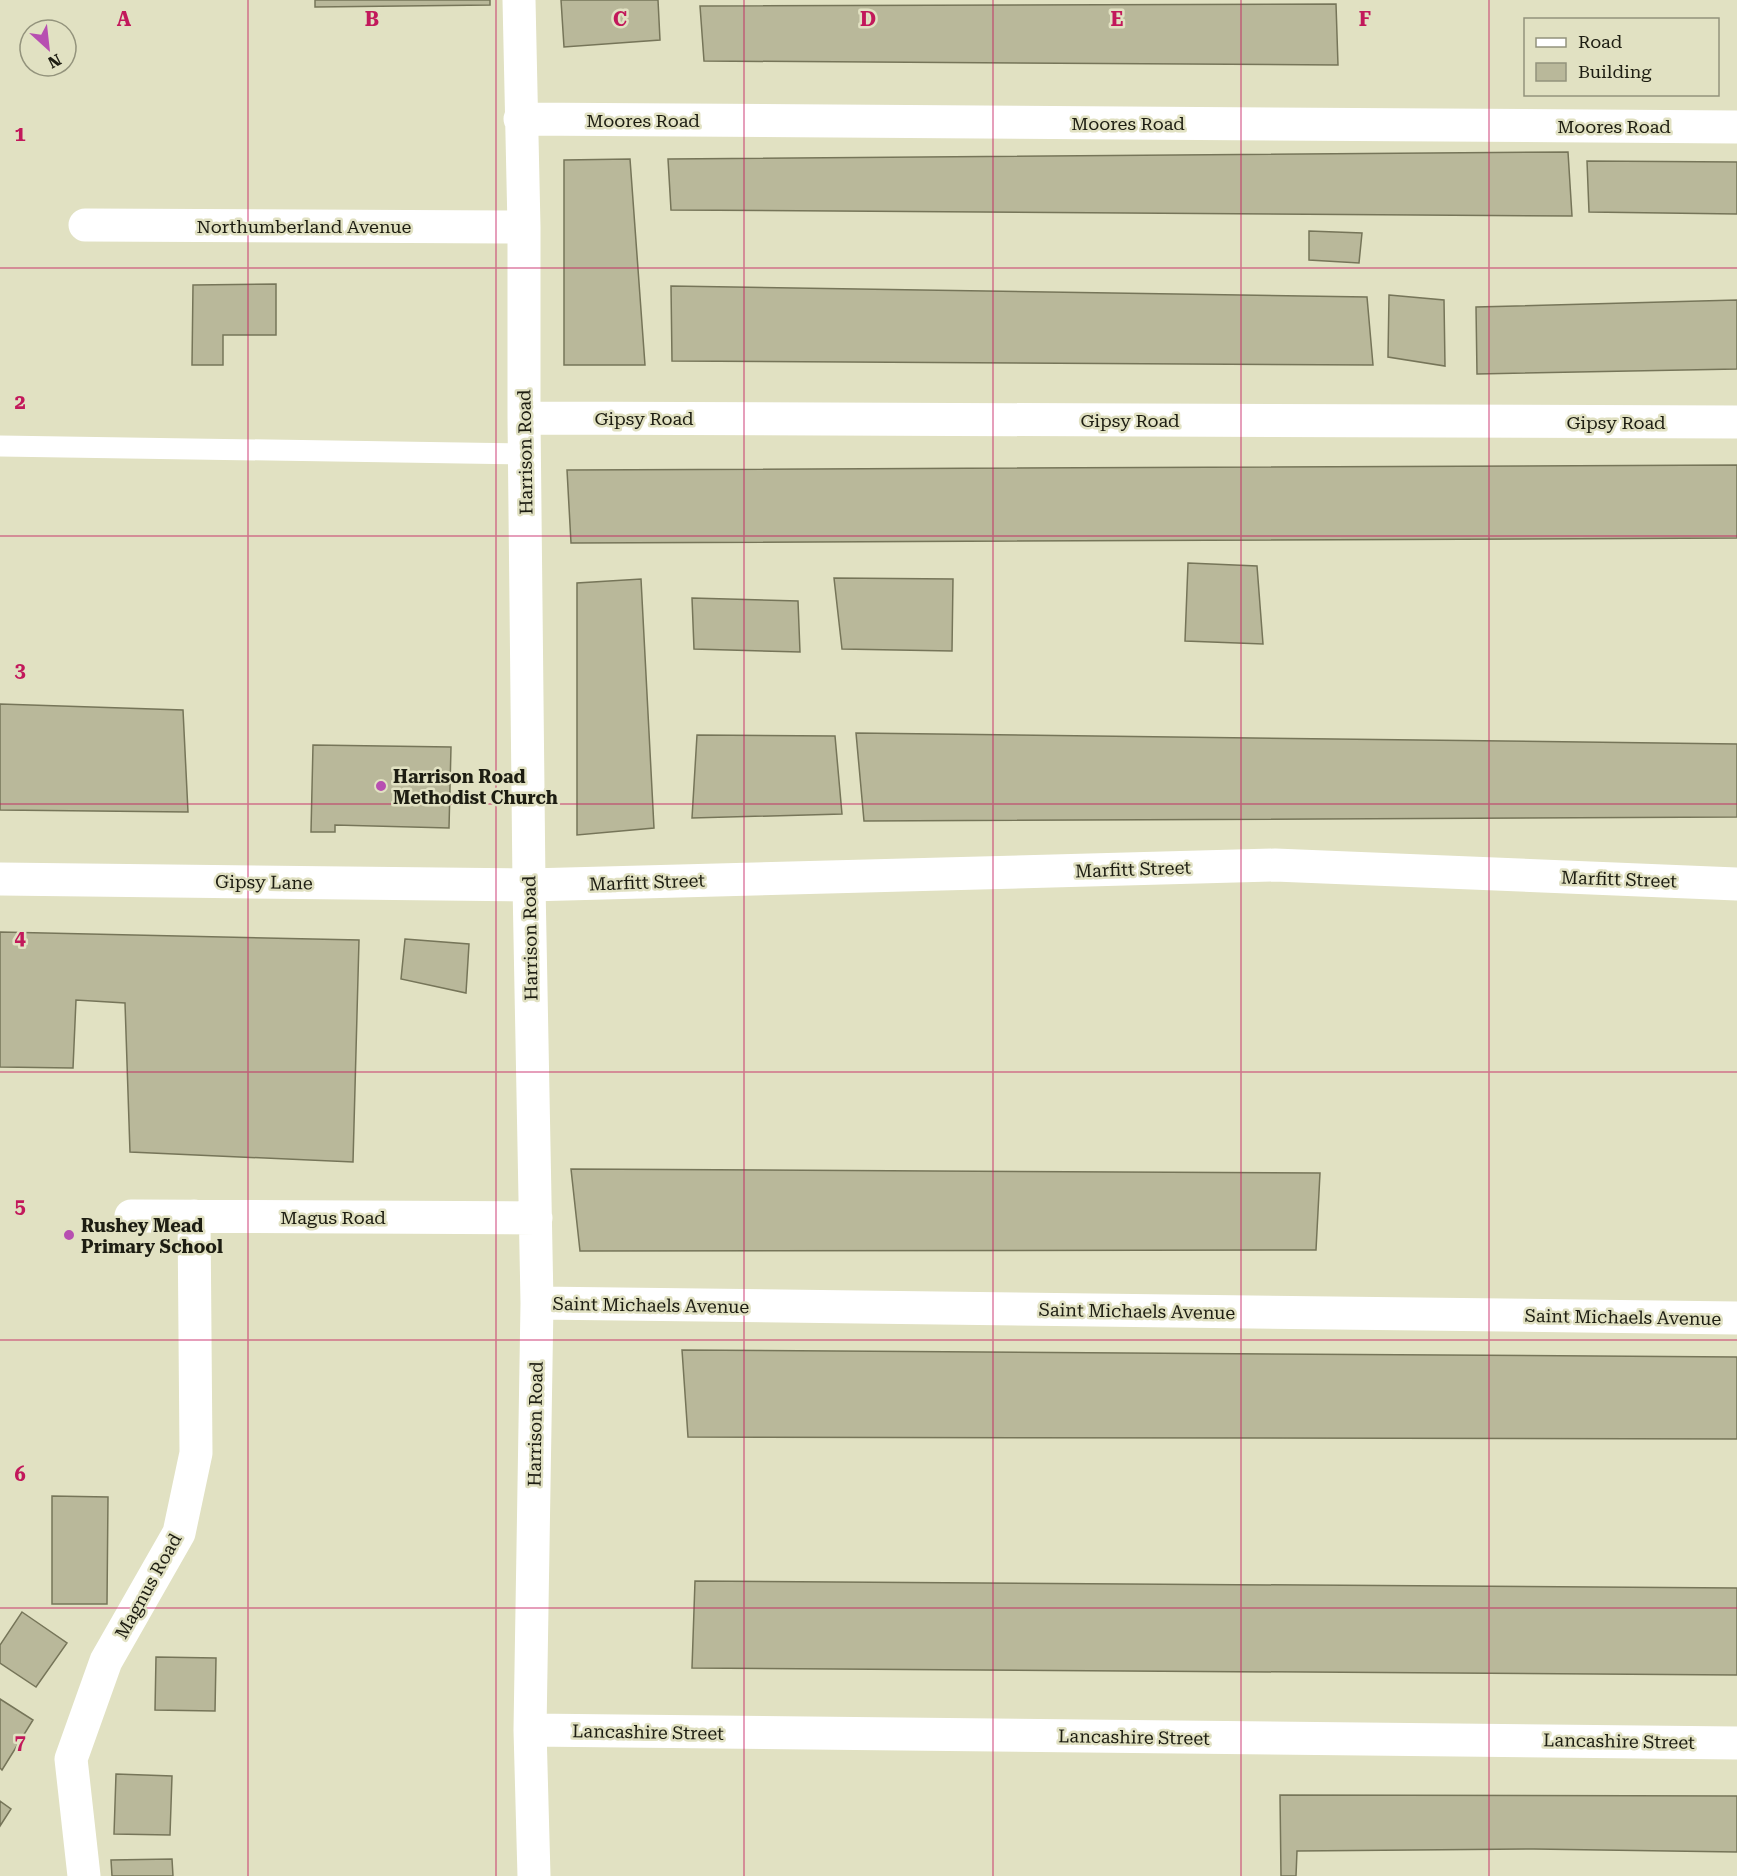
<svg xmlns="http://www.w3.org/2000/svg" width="1737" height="1876" viewBox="0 0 1737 1876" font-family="'Roboto Serif',serif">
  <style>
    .building { fill: #b9b89a; stroke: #767559; stroke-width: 1.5 }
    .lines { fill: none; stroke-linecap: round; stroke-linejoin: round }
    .service { stroke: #fff; stroke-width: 21 }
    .minor { stroke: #fff; stroke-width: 33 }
    .tertiary { stroke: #fff; stroke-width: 33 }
    .grid { fill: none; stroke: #c2185b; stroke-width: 1.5; stroke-opacity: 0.55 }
    .poi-dot { fill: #b74fb1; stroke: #e1e1c2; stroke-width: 2 }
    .labels { text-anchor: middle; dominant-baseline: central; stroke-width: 5; stroke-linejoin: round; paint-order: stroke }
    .street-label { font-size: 18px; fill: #1d1d12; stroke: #e1e1c2 }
    .poi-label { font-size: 18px; font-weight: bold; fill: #1d1d12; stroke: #e1e1c2; text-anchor: start }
    .grid-label { font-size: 20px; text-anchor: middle; font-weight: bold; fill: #c2185b; stroke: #e1e1c2; stroke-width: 5; stroke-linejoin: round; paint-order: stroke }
  </style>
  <rect width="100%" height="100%" fill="#e1e1c2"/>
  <path class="building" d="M 315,0 L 490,0 L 490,5 L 315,7 Z
    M 561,0 L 658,0 L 660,40 L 564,47 Z
    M 1336,4 L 1338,65 L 704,61 L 700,6 Z
    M 1568,152 L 1572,216 L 671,210 L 668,159 Z
    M 630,159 L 645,365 L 564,365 L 564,160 Z
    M 1587,161 L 1737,162 L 1737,214 L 1589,212 Z
    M 1309,231 L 1362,233 L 1359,263 L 1309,260 Z
    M 276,284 L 276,335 L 223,335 L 223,365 L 192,365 L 193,285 Z
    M 671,286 L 1367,297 L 1373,365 L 672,361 Z
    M 1389,295 L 1444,300 L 1445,366 L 1388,357 Z
    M 1737,300 L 1737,369 L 1477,374 L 1476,307 Z
    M 1737,465 L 1737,538 L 571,543 L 567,470 Z
    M 1188,563 L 1257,566 L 1263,644 L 1185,641 Z
    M 834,578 L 953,579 L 952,651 L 842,649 Z
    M 641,579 L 654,828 L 577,835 L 577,583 Z
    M 692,598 L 798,601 L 800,652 L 694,649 Z
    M 0,704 L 183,710 L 188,812 L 0,810 Z
    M 856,733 L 1737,744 L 1737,817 L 864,821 Z
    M 697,735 L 835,736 L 842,814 L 692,818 Z
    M 313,745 L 451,747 L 449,828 L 335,825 L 335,832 L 311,832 Z
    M 0,932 L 359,940 L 353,1162 L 130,1152 L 125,1003 L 76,1000 L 73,1068 L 0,1067 Z
    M 405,939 L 469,944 L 466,993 L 401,979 Z
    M 571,1169 L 1320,1173 L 1316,1250 L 580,1251 Z
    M 682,1350 L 1737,1357 L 1737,1439 L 688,1437 Z
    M 52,1496 L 108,1497 L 107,1604 L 52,1604 Z
    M 695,1581 L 1737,1588 L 1737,1675 L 692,1668 Z
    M 22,1612 L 67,1643 L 36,1687 L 0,1663 L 0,1645 Z
    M 156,1657 L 216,1658 L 215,1711 L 155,1710 Z
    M 0,1699 L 33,1720 L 2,1770 L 0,1768 Z
    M 116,1774 L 172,1776 L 170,1835 L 114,1834 Z
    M 1280,1795 L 1737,1796 L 1737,1852 L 1534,1849 L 1297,1851 L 1296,1876 L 1281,1876 Z
    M 0,1801 L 11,1809 L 0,1826 Z
    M 172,1859 L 173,1876 L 112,1876 L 111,1860 Z"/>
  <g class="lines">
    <path class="service" d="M 0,446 L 525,454"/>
    <path class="minor" d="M 519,0 L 524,227 L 524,418 L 529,885 L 537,1303 L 530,1730 L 534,1876
      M 520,119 L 1737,127
      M 85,225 L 524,227
      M 524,418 L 1737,422
      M 131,1216 L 536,1218
      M 537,1303 L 1737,1318
      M 530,1730 L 1737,1743
      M 84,1876 L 71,1759 L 106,1661 L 179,1533 L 196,1453 L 194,1216"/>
    <path class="tertiary" d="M 0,879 L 529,885 L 1275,865 L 1737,884"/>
  </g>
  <path class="grid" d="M 248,0 L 248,1876M 496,0 L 496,1876M 744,0 L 744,1876M 993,0 L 993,1876M 1241,0 L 1241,1876M 1489,0 L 1489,1876M 0,268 L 1737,268M 0,536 L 1737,536M 0,804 L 1737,804M 0,1072 L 1737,1072M 0,1340 L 1737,1340M 0,1608 L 1737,1608"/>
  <g class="poi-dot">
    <circle cx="381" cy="786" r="6"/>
    <circle cx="69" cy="1235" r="6"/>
  </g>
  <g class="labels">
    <g class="street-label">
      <text x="643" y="120">Moores Road</text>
      <text x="1128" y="123">Moores Road</text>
      <text x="1614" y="126">Moores Road</text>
      <text x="304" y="226">Northumberland Avenue</text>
      <text x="644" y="418">Gipsy Road</text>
      <text x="1130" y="420">Gipsy Road</text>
      <text x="1616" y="422">Gipsy Road</text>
      <text transform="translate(525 452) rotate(-91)">Harrison Road</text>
      <text transform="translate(1133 869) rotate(-2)">Marfitt Street</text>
      <text transform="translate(1619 879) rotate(2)">Marfitt Street</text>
      <text transform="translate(264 882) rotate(1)">Gipsy Lane</text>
      <text transform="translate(647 882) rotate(-2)">Marfitt Street</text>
      <text transform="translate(530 938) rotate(-91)">Harrison Road</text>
      <text x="333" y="1217">Magus Road</text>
      <text transform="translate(651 1305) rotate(1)">Saint Michaels Avenue</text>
      <text transform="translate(1137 1311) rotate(1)">Saint Michaels Avenue</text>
      <text transform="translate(1623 1317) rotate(1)">Saint Michaels Avenue</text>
      <text transform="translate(535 1424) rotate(-89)">Harrison Road</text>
      <text transform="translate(148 1586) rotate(-61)">Magnus Road</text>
      <text transform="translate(648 1732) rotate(1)">Lancashire Street</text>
      <text transform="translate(1134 1737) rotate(1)">Lancashire Street</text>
      <text transform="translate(1619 1741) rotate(1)">Lancashire Street</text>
    </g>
    <g class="poi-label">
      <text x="393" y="776">Harrison Road<tspan x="393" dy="21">Methodist Church</tspan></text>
      <text x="81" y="1225">Rushey Mead<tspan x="81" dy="21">Primary School</tspan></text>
    </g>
  </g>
  <g class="grid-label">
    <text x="124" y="26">A</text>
    <text x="372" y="26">B</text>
    <text x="620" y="26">C</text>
    <text x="868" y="26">D</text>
    <text x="1117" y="26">E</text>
    <text x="1365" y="26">F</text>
    <text x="20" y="141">1</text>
    <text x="20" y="409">2</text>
    <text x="20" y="677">3</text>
    <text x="20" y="945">4</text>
    <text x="20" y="1213">5</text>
    <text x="20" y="1481">6</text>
    <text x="20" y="1749">7</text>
  </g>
  <rect x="1524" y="18" width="195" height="78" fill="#e1e1c2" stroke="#93937c" stroke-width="1.5"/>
  <rect x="1536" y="38" width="30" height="9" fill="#ffffff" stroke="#93937c" stroke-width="1.5"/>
  <text x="1578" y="48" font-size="18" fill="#1d1d12">Road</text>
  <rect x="1536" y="63" width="30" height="18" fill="#b9b89a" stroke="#93937c" stroke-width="1.5"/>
  <text x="1578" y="78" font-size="18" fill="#1d1d12">Building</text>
  <g transform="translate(48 48) rotate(153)"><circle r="28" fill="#e1e1c2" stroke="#93937c" stroke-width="1.5"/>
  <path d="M0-4.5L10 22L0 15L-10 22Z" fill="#b74fb1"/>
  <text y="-9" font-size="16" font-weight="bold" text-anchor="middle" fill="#1d1d12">N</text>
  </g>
</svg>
